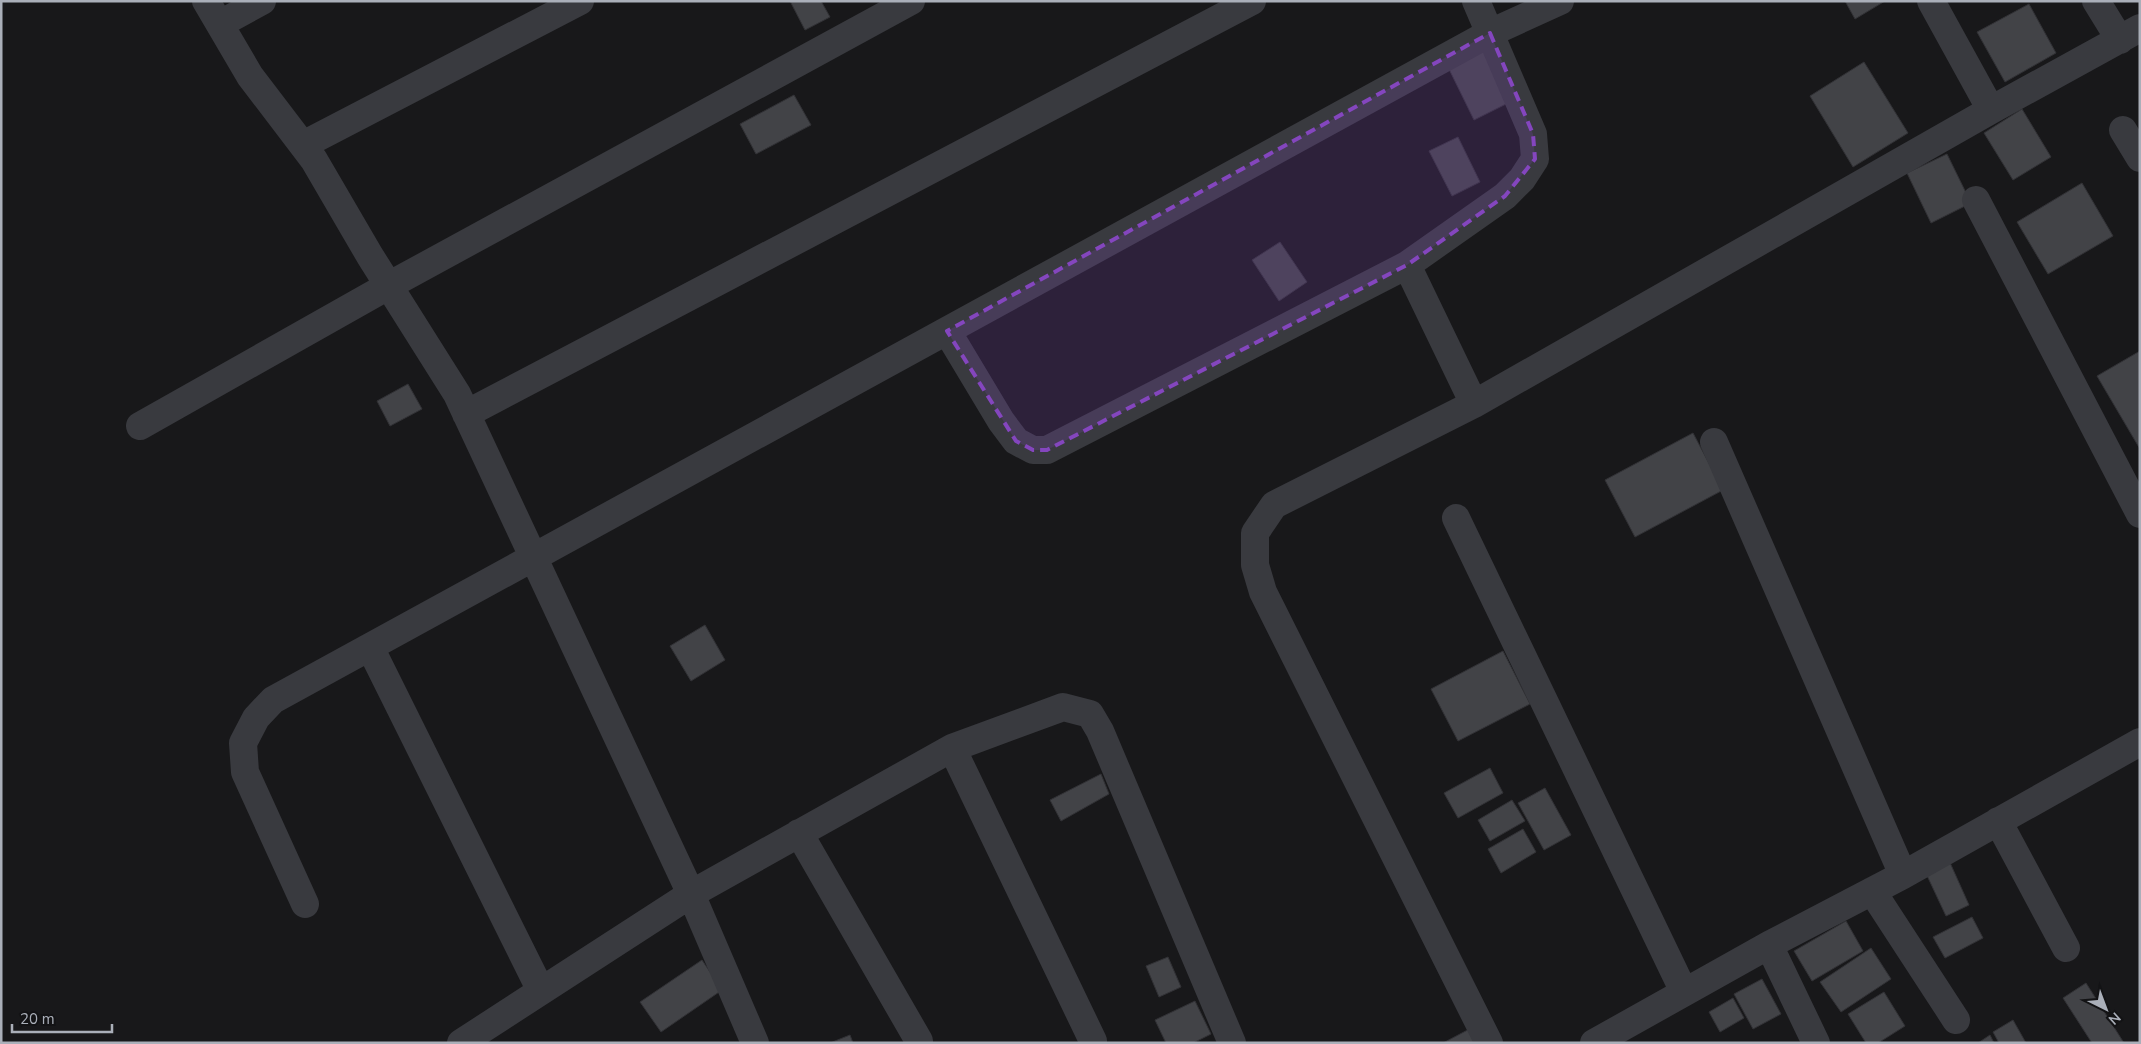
<svg xmlns="http://www.w3.org/2000/svg" width="2141" height="1044" viewBox="0 0 2141 1044" font-family="'Nunito Sans',sans-serif">
  <style>
    .building { fill: #424347; stroke: #323236 }
    .lines { fill: none; stroke-linecap: round; stroke-linejoin: round }
    .minor { stroke: #393a3f; stroke-width: 28 }
    .marked { fill: #8446be; fill-opacity: 0.2; stroke: #8446be; stroke-width: 4; stroke-dasharray: 10 6; stroke-linejoin: round }
  </style>
  <rect width="100%" height="100%" fill="#18181a"/>
  <path class="building" d="M 790,1 L 821,1 L 830,17 L 805,30 Z
    M 1845,1 L 1885,1 L 1855,19 Z
    M 2029,4 L 2056,53 L 2005,82 L 1977,32 Z
    M 1483,45 L 1510,102 L 1474,120 L 1446,63 Z
    M 1864,62 L 1908,133 L 1853,167 L 1810,96 Z
    M 794,95 L 811,125 L 756,154 L 740,124 Z
    M 2022,109 L 2051,157 L 2013,180 L 1984,133 Z
    M 1458,137 L 1480,182 L 1452,196 L 1429,151 Z
    M 1947,154 L 1971,203 L 1931,223 L 1907,173 Z
    M 2082,183 L 2113,236 L 2048,274 L 2017,222 Z
    M 1280,242 L 1307,282 L 1279,301 L 1252,260 Z
    M 2140,351 L 2140,449 L 2097,376 Z
    M 408,384 L 422,409 L 390,426 L 377,401 Z
    M 1693,433 L 1723,490 L 1635,537 L 1605,480 Z
    M 705,625 L 725,660 L 691,681 L 670,646 Z
    M 1503,651 L 1530,704 L 1458,741 L 1431,689 Z
    M 1490,768 L 1503,793 L 1458,818 L 1444,793 Z
    M 1101,774 L 1109,794 L 1061,821 L 1050,800 Z
    M 1545,788 L 1571,835 L 1544,850 L 1518,803 Z
    M 1512,800 L 1525,821 L 1490,841 L 1478,820 Z
    M 1523,829 L 1536,852 L 1501,873 L 1488,849 Z
    M 1947,856 L 1969,905 L 1946,916 L 1923,867 Z
    M 1972,917 L 1983,938 L 1945,958 L 1933,937 Z
    M 1846,921 L 1863,951 L 1812,981 L 1794,951 Z
    M 1871,948 L 1891,979 L 1841,1012 L 1820,982 Z
    M 1168,957 L 1181,987 L 1159,997 L 1146,966 Z
    M 702,960 L 722,990 L 661,1032 L 640,1002 Z
    M 1762,979 L 1781,1014 L 1753,1029 L 1734,994 Z
    M 2086,983 L 2124,1043 L 2092,1043 L 2063,998 Z
    M 1884,992 L 1905,1026 L 1878,1043 L 1866,1043 L 1848,1014 Z
    M 1733,998 L 1744,1018 L 1720,1032 L 1709,1012 Z
    M 1195,1001 L 1211,1034 L 1193,1043 L 1166,1043 L 1155,1020 Z
    M 2013,1020 L 2026,1043 L 1999,1043 L 1993,1032 Z
    M 1479,1024 L 1489,1043 L 1443,1043 Z
    M 850,1035 L 853,1043 L 830,1043 Z
    M 1990,1035 L 1994,1043 L 1978,1043 Z"/>
  <g class="lines">
    <path class="minor" d="M 206,1 L 250,76 L 314,160 L 370,256 L 457,394 L 691,894 L 755,1043
      M 1931,1 L 1991,110
      M 2096,1 L 2120,40
      M 220,24 L 262,1
      M 2123,130 L 2140,158
      M 303,145 L 580,1
      M 1976,200 L 2140,514
      M 947,331 L 1001,421 L 1016,441 L 1033,450 L 1047,450 L 1407,265
      M 1474,404 L 1407,265 L 1505,196 L 1522,179 L 1535,159 L 1533,134 L 1476,1
      M 466,414 L 1252,1
      M 140,426 L 388,286 L 911,1
      M 1714,442 L 1903,875
      M 1456,518 L 1684,992
      M 370,647 L 541,991
      M 952,748 L 1093,1041
      M 1998,821 L 2066,948
      M 799,833 L 919,1041
      M 1872,891 L 1956,1020
      M 305,904 L 245,772 L 243,743 L 256,718 L 273,700 L 1490,33 L 1560,1
      M 1769,945 L 1816,1043
      M 461,1043 L 691,894 L 952,748 L 1063,707 L 1090,714 L 1100,731 L 1232,1043
      M 1489,1043 L 1263,592 L 1255,565 L 1255,533 L 1274,505 L 1474,404 L 1991,110 L 2140,28
      M 1594,1043 L 1769,945 L 1903,875 L 2140,742"/>
  </g>
  <path class="marked" d="M 1490,33 L 1533,134 L 1535,159 L 1505,196 L 1407,265 L 1047,450 L 1033,450 L 1016,441 L 947,331 Z"/>
  <rect width="2141" height="1044" fill="none" stroke="#aaafb9" stroke-width="5"/>
  <g transform="translate(2106 1009) rotate(138)" stroke="#131315" stroke-width="4" paint-order="stroke">
  <path d="M0-4L9 19L0 12L-9 19Z" fill="#aaafb9"/>
  <text y="-8" font-size="14" font-weight="bold" text-anchor="middle" fill="#aaafb9">N</text>
  </g>
  <path d="M12 1024v8h100v-8" fill="none" stroke="#aaafb9" stroke-width="2.5"/>
  <text x="20" y="1024" font-size="15" fill="#aaafb9" stroke="#131315" stroke-width="4" paint-order="stroke">20 m</text>
</svg>
